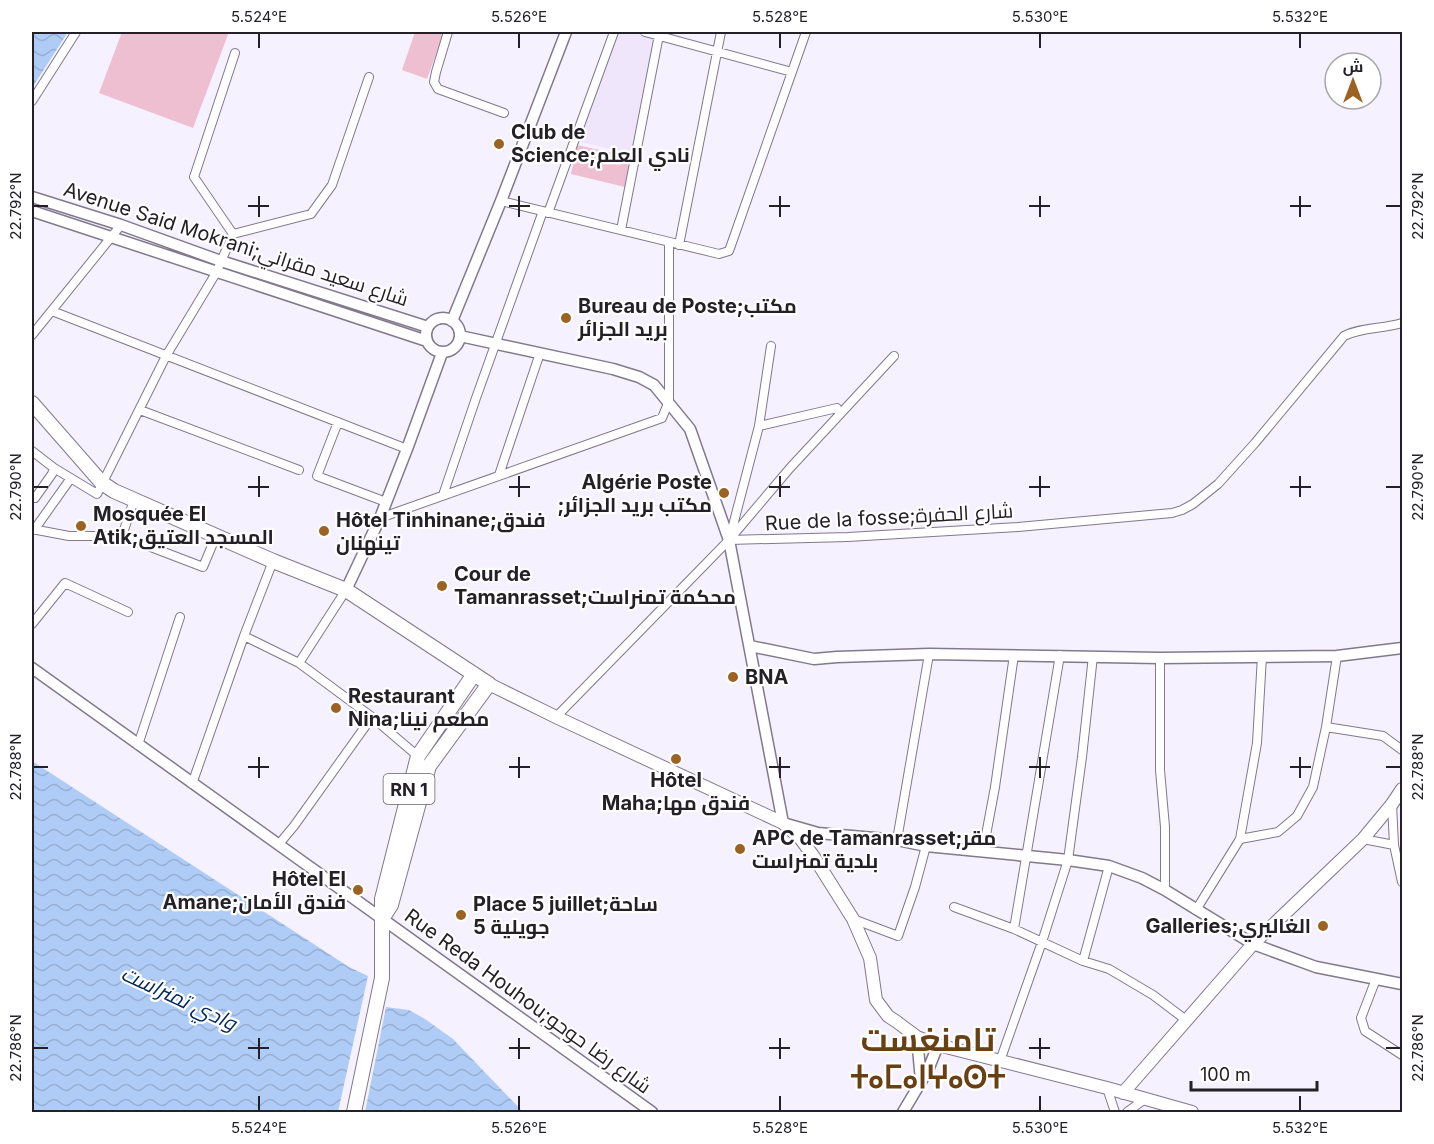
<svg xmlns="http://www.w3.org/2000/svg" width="1434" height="1144" viewBox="0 0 1434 1144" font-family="Inter,Cairo,'Noto Sans Tifinagh',sans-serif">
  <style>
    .built { fill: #efe6fc }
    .pitch { fill: #eebfd1 }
    .water { fill: url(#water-waves) }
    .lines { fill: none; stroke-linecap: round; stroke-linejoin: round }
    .minor-casing { stroke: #81798c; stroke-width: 10 }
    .tertiary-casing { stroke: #81798c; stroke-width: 13 }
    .secondary-casing { stroke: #81798c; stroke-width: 14 }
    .primary-casing { stroke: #81798c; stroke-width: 16 }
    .minor { stroke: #fff; stroke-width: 8 }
    .tertiary { stroke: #fff; stroke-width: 10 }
    .secondary { stroke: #fff; stroke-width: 12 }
    .primary { stroke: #fff; stroke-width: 14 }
    .ticks { fill: none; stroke: #232027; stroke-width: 2 }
    .poi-dot { fill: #9c6221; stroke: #fff; stroke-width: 2 }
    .labels { text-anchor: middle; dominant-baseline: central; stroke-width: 4.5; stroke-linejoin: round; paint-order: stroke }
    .shield { fill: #fff; stroke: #656368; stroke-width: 1.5 }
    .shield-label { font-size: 18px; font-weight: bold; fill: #232027 }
    .poi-label { font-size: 20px; font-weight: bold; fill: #232027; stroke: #fff; text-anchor: start }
    .street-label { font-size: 20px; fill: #232027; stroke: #fff }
    .water-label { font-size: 21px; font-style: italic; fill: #022858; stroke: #fff }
    .town-label { font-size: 32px; font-weight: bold; fill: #684013; stroke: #fff }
    .neatline { fill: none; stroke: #232027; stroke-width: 2 }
    .ticks-label { font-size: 15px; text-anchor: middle; fill: #232027 }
  </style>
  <defs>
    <pattern id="water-waves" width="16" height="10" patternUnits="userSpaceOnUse" patternTransform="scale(1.5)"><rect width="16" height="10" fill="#afccf6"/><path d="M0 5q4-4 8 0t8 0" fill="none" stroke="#96afd3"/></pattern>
  </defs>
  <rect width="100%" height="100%" fill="#f6f1fe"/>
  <path class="built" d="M 616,32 L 635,32 L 656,37 L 632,154 L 576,141 Z"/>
  <path class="pitch" d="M 122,32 L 229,32 L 193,128 L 99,93 Z
    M 415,32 L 444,32 L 427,79 L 402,70 Z
    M 577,145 L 632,157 L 625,187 L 571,174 Z"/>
  <path class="water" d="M 32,32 L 68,32 L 32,88 Z
    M 32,761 L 349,967 L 368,976 L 338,1112 L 32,1112 Z
    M 386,1007 L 409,1010 L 425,1019 L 453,1039 L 523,1112 L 365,1112 Z"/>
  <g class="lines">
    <g class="minor-casing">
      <path id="minor" d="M 448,32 L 436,72 L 434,82 L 438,89 L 504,113
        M 645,32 L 792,72
        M 32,101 L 76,32
        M 501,201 L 719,254 L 729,251 L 806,32
        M 548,213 L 614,32
        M 621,230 L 659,35
        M 233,234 L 311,214 L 332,185 L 369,77
        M 233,234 L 194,177 L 235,53
        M 679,245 L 721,32
        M 52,311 L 407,449
        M 32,335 L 121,225
        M 140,410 L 299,470
        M 338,422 L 317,476 L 386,502
        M 759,426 L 837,408 L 840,414
        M 32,451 L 54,468 L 97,494 L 166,356 L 216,273 L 233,234
        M 499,475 L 540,353
        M 443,495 L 476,398 L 543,211
        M 32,497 L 35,498 L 52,474 L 54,468
        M 380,518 L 662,418 L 669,401 L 669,242
        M 32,529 L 69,536 L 122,536 L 134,500
        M 34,530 L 71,478
        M 122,536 L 203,567 L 216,536
        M 730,537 L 759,426 L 771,346
        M 729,540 L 848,537 L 1018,527 L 1172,513 L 1182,510 L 1193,504 L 1218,484 L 1255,443 L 1344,336 C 1361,327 1384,329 1402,323
        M 273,561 L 244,636 L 299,663
        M 346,590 L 299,663 L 372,717 L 420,758
        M 32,624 L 65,583 L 128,612
        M 1160,658 L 1160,770 L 1165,827 L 1165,890
        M 556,717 L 729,540 L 790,468 L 894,356
        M 1326,727 L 1383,736 L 1402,750
        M 138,745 L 180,617
        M 192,784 L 244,636
        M 1392,804 L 1394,845 L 1402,882
        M 1240,839 L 1257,743 L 1262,656
        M 1363,839 L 1394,845
        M 897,840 L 929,654
        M 279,844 L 294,826 L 372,717
        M 983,851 L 995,787 L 1014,655
        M 954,907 L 1014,929 L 1083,961 L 1109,969 L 1153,995 L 1186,1020
        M 1196,910 L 1240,839 L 1278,832 L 1297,816 L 1313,787 L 1326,727 L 1337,656
        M 853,919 L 898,936 L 915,887 L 926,846
        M 1014,929 L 1060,655
        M 1083,961 L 1109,866
        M 1376,979 L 1361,1018 L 1365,1031 L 1402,1055
        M 1000,1061 L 1042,942 L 1068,860 L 1082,757 L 1093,656
        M 1107,1088 L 1115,1112
        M 1127,1112 L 1145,1099"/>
    </g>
    <g class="tertiary-casing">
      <path id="tertiary" d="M 32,197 L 121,225 L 221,261 L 428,327
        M 32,211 C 163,255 295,297 427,341
        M426 335a17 17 0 1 1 34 0a17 17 0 1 1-34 0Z
        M 452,321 L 501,201 L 566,32
        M 460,336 L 613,369 L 639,377 L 654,385 L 690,429 L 729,540 L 783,823 L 818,833 L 897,840 L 926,846 L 1068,860 L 1109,866 L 1142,878 L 1165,890 L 1253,944 L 1316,967 L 1402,984
        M 346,590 L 380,518 L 407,449 L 442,353
        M 750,646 L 814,659 L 837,657 L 929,654 L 1160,658 L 1337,656 L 1402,648
        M 32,668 L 652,1112
        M 917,1037 L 921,1081
        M 903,1112 L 928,1070 L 938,1045"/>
    </g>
    <g class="secondary-casing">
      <path id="secondary" d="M 489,684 L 556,717 L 783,823 L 800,838 L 814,857 L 853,919 L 870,958 L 876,1000 L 888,1016 L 897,1022 L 917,1037 L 938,1045 L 1107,1088 L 1192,1112
        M 1123,1093 L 1253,944 L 1363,839 L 1392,804 L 1402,789"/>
    </g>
    <g class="primary-casing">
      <path id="primary" d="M 32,403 L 102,483 L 114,491 L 273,561 L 346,590 L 489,684 L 429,766 L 391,905 L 382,919
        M 354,1112 L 382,978 L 382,899 L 418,756 L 474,674"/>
    </g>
    <use href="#minor" class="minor"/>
    <use href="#tertiary" class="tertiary"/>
    <use href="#secondary" class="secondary"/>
    <use href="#primary" class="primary"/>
  </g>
  <path class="ticks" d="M 259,33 L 259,48M 519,33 L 519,48M 780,33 L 780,48M 1040,33 L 1040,48M 1300,33 L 1300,48M 259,196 L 259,217M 519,196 L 519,217M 780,196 L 780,217M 1040,196 L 1040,217M 1300,196 L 1300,217M 33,206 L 48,206M 248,206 L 269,206M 509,206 L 530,206M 769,206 L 790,206M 1029,206 L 1050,206M 1290,206 L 1311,206M 1386,206 L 1401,206M 259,476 L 259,497M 519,476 L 519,497M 780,476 L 780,497M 1040,476 L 1040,497M 1300,476 L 1300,497M 33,487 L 48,487M 248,487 L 269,487M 509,487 L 530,487M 769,487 L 790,487M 1029,487 L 1050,487M 1290,487 L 1311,487M 1386,487 L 1401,487M 259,757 L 259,778M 519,757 L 519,778M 780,757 L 780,778M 1040,757 L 1040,778M 1300,757 L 1300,778M 33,767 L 48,767M 248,767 L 269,767M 509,767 L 530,767M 769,767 L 790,767M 1029,767 L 1050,767M 1290,767 L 1311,767M 1386,767 L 1401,767M 259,1038 L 259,1059M 519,1038 L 519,1059M 780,1038 L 780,1059M 1040,1038 L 1040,1059M 33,1048 L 48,1048M 248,1048 L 269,1048M 509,1048 L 530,1048M 769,1048 L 790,1048M 1029,1048 L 1050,1048M 1386,1048 L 1401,1048M 259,1096 L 259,1111M 519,1096 L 519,1111M 780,1096 L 780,1111M 1040,1096 L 1040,1111M 1300,1096 L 1300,1111"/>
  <g class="poi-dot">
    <circle cx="499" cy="144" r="6"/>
    <circle cx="566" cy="318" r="6"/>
    <circle cx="724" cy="493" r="6"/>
    <circle cx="81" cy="526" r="6"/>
    <circle cx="324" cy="531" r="6"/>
    <circle cx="442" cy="586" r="6"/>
    <circle cx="733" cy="677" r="6"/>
    <circle cx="336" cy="708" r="6"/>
    <circle cx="676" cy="759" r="6"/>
    <circle cx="740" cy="849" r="6"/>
    <circle cx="358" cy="890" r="6"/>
    <circle cx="461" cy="915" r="6"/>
    <circle cx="1323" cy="926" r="6"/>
  </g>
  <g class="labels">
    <rect class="shield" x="383.5" y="774" width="51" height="30" rx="4.5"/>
    <g class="shield-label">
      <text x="409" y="789">RN 1</text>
    </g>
    <g class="poi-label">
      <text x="511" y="132">Club de<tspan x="511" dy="23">Science;نادي العلم</tspan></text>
      <text x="578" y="306">Bureau de Poste;مكتب<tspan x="578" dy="23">بريد الجزائر</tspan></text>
      <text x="712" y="482" text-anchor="end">Algérie Poste<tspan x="712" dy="23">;مكتب بريد الجزائر</tspan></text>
      <text x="93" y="514">Mosquée El<tspan x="93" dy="23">Atik;المسجد العتيق</tspan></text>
      <text x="336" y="520">Hôtel Tinhinane;فندق<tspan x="336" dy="23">تينهنان</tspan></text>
      <text x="454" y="574">Cour de<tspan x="454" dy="23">Tamanrasset;محكمة تمنراست</tspan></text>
      <text x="745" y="677">BNA</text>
      <text x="348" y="696">Restaurant<tspan x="348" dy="23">Nina;مطعم نينا</tspan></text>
      <text x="676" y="780" text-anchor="middle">Hôtel<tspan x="676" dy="23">Maha;فندق مها</tspan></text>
      <text x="752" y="838">APC de Tamanrasset;مقر<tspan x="752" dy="23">بلدية تمنراست</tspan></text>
      <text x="346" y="879" text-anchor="end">Hôtel El<tspan x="346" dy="23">Amane;فندق الأمان</tspan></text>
      <text x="473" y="904">Place 5 juillet;ساحة<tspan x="473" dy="23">5 جويلية</tspan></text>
      <text x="1311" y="926" text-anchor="end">Galleries;الغاليري</text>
    </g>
    <g class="street-label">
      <text transform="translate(236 244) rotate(18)">Avenue Said Mokrani;شارع سعيد مقراني</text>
      <text transform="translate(889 517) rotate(-3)">Rue de la fosse;شارع الحفرة</text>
      <text transform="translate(528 1001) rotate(36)">Rue Reda Houhou;شارع رضا حوحو</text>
    </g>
    <g class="water-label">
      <text transform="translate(179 998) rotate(25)">وادي تمنراست</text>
    </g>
    <g class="town-label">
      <text x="928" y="1039">تامنغست<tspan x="928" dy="37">ⵜⴰⵎⴰⵏⵖⴰⵙⵜ</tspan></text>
    </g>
  </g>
  <rect width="1434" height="1144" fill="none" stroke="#ffffff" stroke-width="66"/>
  <g transform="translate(1353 81)"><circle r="28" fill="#ffffff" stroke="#a7a6a9" stroke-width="1.5"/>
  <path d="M0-4.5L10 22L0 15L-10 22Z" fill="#9c6221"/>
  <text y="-9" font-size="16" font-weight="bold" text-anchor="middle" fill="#232027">ش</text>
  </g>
  <path d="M1191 1081v9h126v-9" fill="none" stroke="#232027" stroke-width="3"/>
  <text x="1200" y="1081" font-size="18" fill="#232027" stroke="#ffffff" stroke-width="4.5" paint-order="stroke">100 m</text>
  <rect x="33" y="33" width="1368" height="1078" class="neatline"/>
  <g class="ticks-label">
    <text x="259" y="22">5.524°E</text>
    <text x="519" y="22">5.526°E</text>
    <text x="780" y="22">5.528°E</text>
    <text x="1040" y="22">5.530°E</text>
    <text x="1300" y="22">5.532°E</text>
    <text transform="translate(16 206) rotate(-90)" y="5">22.792°N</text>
    <text transform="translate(1418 206) rotate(-90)" y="5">22.792°N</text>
    <text transform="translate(16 487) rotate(-90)" y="5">22.790°N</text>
    <text transform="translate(1418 487) rotate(-90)" y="5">22.790°N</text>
    <text transform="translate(16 767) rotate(-90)" y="5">22.788°N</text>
    <text transform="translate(1418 767) rotate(-90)" y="5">22.788°N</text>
    <text transform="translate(16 1048) rotate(-90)" y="5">22.786°N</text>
    <text transform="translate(1418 1048) rotate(-90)" y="5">22.786°N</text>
    <text x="259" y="1133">5.524°E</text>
    <text x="519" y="1133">5.526°E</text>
    <text x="780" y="1133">5.528°E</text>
    <text x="1040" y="1133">5.530°E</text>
    <text x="1300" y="1133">5.532°E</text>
  </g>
</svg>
